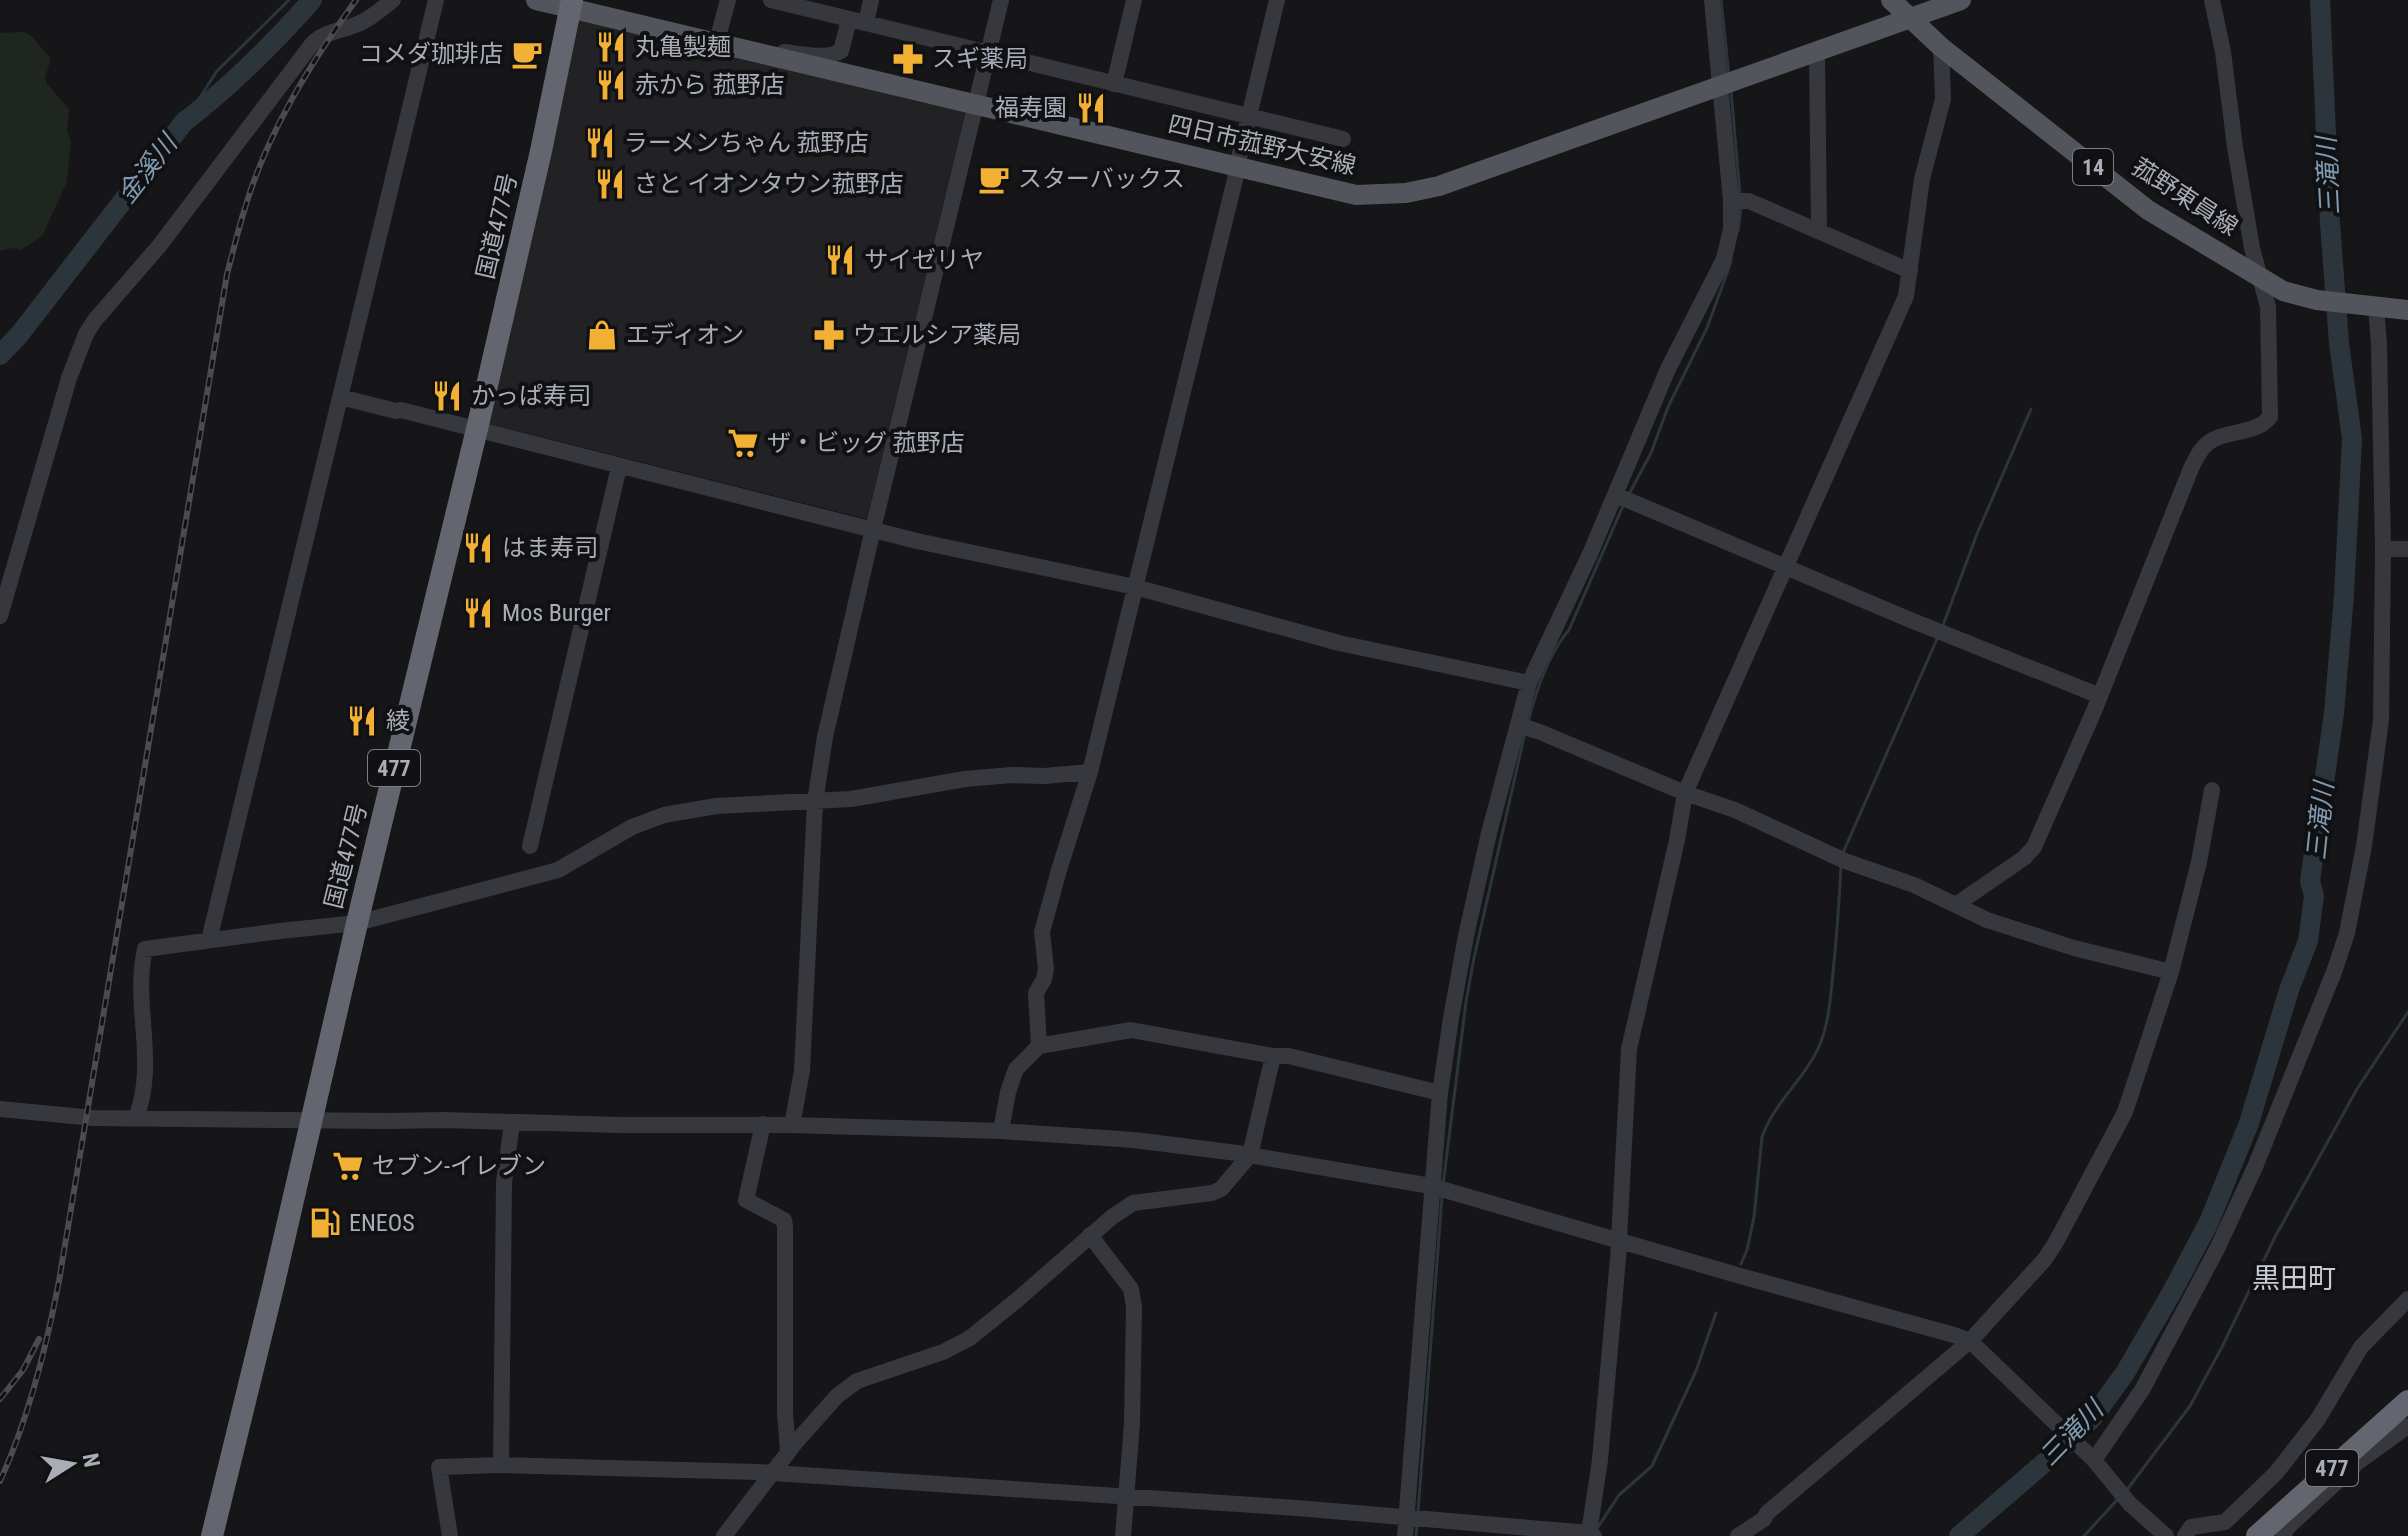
<svg xmlns="http://www.w3.org/2000/svg" width="2408" height="1536" viewBox="0 0 2408 1536" font-family="'Roboto Condensed','Noto Sans JP',sans-serif">
  <style>
    .built { fill: #222225 }
    .green { fill: #1e261f }
    .lines { fill: none; stroke-linecap: round; stroke-linejoin: round }
    .stream { stroke: #2c353c; stroke-width: 3 }
    .river { stroke: #2c353c; stroke-width: 20 }
    .minor { stroke: #37383d; stroke-width: 16 }
    .major { stroke: #53555c; stroke-width: 20 }
    .highway { stroke: #63666e; stroke-width: 22 }
    .rail-casing { stroke: #4a4c52; stroke-width: 6 }
    .rail { stroke: #111113; stroke-width: 3; stroke-dasharray: 9; stroke-linecap: butt }
    .labels { text-anchor: middle; dominant-baseline: central; stroke-width: 8; stroke-linejoin: round; paint-order: stroke }
    .shield { fill: #111113; stroke: #7b7e86; stroke-width: 2 }
    .shield-label { font-size: 22px; font-weight: bold; fill: #a8adb8 }
    .poi-label { font-size: 24px; fill: #a8adb8; stroke: #111113; text-anchor: start }
    .street-label { font-size: 24px; fill: #a8adb8; stroke: #111113 }
    .water-label { font-size: 26px; font-style: italic; fill: #7f9bb3; stroke: #111113 }
    .quarter-label { font-size: 28px; fill: #c9ccd4; stroke: #111113 }
  </style>
  <rect width="100%" height="100%" fill="#161618"/>
  <path class="built" d="M 576,19 L 966,110 L 867,519 L 486,423 Z"/>
  <path class="green" d="M 24,32 L 30,35 L 51,58 L 45,78 L 47,84 L 69,109 L 67,131 L 71,141 L 67,182 L 42,236 L 21,250 L 12,248 L 0,251 L 0,33 Z"/>
  <g class="lines">
    <path class="stream" d="M 1721,0 L 1729,76
      M 1731,91 L 1740,195
      M 184,122 L 217,71 L 289,0
      M 1738,231 L 1741,207
      M 1628,496 L 1651,453 L 1668,407 L 1707,328 L 1731,262
      M 1942,628 L 1977,534 L 2031,409
      M 1528,722 C 1536,691 1548,654 1569,630 L 1623,506
      M 1842,855 L 1937,639
      M 1443,1185 L 1466,1002 L 1474,958 L 1525,733
      M 1741,1264 L 1747,1250 L 1754,1217 L 1762,1137 C 1774,1102 1806,1078 1820,1044 C 1828,1025 1830,1003 1832,983 C 1836,944 1839,906 1841,866
      M 2126,1491 L 2190,1406 L 2222,1347 L 2275,1237 L 2357,1089 L 2408,1012
      M 1418,1512 L 1442,1197
      M 1596,1530 L 1619,1495 L 1652,1466 L 1696,1371 L 1716,1313
      M 1416,1536 L 1417,1524
      M 2084,1536 L 2118,1499"/>
    <path class="river" d="M 0,355 L 19,335 L 184,122 C 230,87 273,44 312,0
      M 1959,1536 L 2073,1438 L 2093,1417 L 2125,1373 L 2172,1292 L 2209,1222 L 2249,1123 L 2289,990 L 2308,941 L 2314,896 L 2310,881 L 2334,713 L 2344,595 L 2352,439 L 2339,343 L 2330,223 L 2320,0"/>
    <path class="minor" d="M 771,0 L 1343,139
      M 866,23 L 871,0
      M 717,41 L 728,0
      M 784,52 C 802,54 826,60 841,51 L 849,20
      M 1817,52 L 1819,230
      M 1114,84 L 1134,0
      M 1237,166 L 1277,0
      M 1731,201 L 1749,201 L 1910,271
      M 340,397 L 396,411 L 401,410 L 917,541 L 1135,587 L 1339,643 L 1529,683
      M 1616,495 L 1908,619 L 2100,696
      M 2383,549 L 2408,549
      M 0,616 L 69,378 L 86,334 L 95,320 L 160,245 L 312,44 C 324,31 343,31 360,23 C 372,18 382,8 393,0
      M 1518,725 L 1540,732 L 1685,793 L 1735,810 L 1845,861 L 1914,885 L 1987,920 L 2074,948 L 2171,972
      M 530,846 L 619,467
      M 1957,904 L 2024,858 L 2034,847 L 2094,711 L 2192,466 C 2195,461 2198,454 2202,449 C 2219,427 2253,438 2270,417 L 2268,307 L 2252,248 L 2235,147 L 2223,52 L 2212,0
      M 209,940 L 436,0
      M 1039,1046 L 1131,1030 L 1273,1056
      M 0,1109 L 93,1118 L 390,1121 L 444,1120 L 619,1125 L 792,1125 L 1001,1131 L 1134,1140 L 1237,1153 L 1431,1186 L 1737,1275 L 1954,1335 L 1970,1341 L 2094,1460 L 2130,1504 L 2166,1536
      M 136,1118 C 158,1060 132,1006 145,949 L 280,931 L 357,923 L 558,870 L 632,827 L 664,815 L 716,806 L 851,799 L 965,779 L 1012,775 L 1044,776 L 1090,772
      M 763,1124 L 746,1200 L 784,1220 L 785,1227 L 785,1411 L 788,1452
      M 792,1125 L 802,1071 L 815,802 L 825,737 L 873,529 L 1001,0
      M 1001,1131 L 1008,1092 L 1016,1069 L 1039,1046 L 1036,993 L 1044,979 L 1046,969 L 1042,932 L 1059,870 L 1090,772 L 1238,167
      M 1090,1235 L 1131,1289 L 1134,1307 L 1132,1424 L 1123,1536
      M 2094,1460 L 2142,1390 L 2217,1249 L 2255,1167 L 2334,972 L 2347,933 L 2364,846 L 2381,720 L 2383,549 L 2379,344 L 2376,307
      M 501,1465 L 504,1182 L 512,1123
      M 450,1536 L 439,1467 L 501,1465 L 758,1472 L 1297,1508 L 1589,1533 L 1594,1536
      M 724,1536 L 796,1442 L 837,1396 L 857,1381 L 943,1352 L 970,1338 L 1017,1300 L 1112,1217 L 1133,1203 L 1212,1193 L 1221,1189 L 1250,1155 L 1273,1056 L 1289,1056 L 1440,1093
      M 1405,1536 L 1440,1093 L 1451,1018 L 1466,936 L 1489,833 L 1529,683 L 1590,554 L 1668,369 L 1724,259 L 1731,229 L 1731,201 L 1712,0
      M 1587,1536 L 1589,1533 L 1600,1460 L 1618,1259 L 1629,1049 L 1677,840 L 1685,793 L 1906,296 L 1922,179 L 1943,99 L 1941,47
      M 1738,1536 L 1764,1519 L 1767,1513 L 1970,1341 L 2045,1259 L 2056,1242 L 2125,1112 L 2171,972 L 2199,862 L 2212,790
      M 2185,1536 L 2191,1527 L 2225,1522 L 2276,1473 L 2318,1419 L 2361,1347 L 2408,1299
      M 2283,1536 L 2287,1528 L 2358,1462 L 2408,1426"/>
    <path class="major" d="M 536,0 L 1356,195 L 1406,193 L 1439,186 L 1961,0
      M 1891,0 L 1941,47 L 2148,210 L 2283,291 L 2317,300 L 2408,310"/>
    <path class="highway" d="M 212,1536 L 273,1287 L 357,923 L 477,429 L 541,151 L 572,0
      M 2257,1536 L 2408,1401"/>
    <g class="rail-casing">
      <path id="rail" d="M 0,1399 L 23,1370 L 39,1339
        M 0,1481 C 29,1418 46,1349 59,1281 L 227,274 C 233,252 238,230 245,208 C 267,133 310,64 356,0"/>
    </g>
    <use href="#rail" class="rail"/>
  </g>
  <defs>
    <g id="restaurant-bare" transform="scale(2.4)"><path d="M-5-6h1v4h1v-4h1v4h1v-4h1v5L-1.5 .5V6h-2V.5L-5-1ZM5-6V6H3V1.5H1.5Q1.5-4 5-6Z" fill="#f2b134" stroke="#111113" stroke-width="2.5" paint-order="stroke"/></g>
    <g id="cafe-bare" transform="scale(2.4)"><path d="M-5.5-4.5H6V0H3Q3 3.5 0 3.5H-2.5Q-5.5 3.5-5.5 0ZM3-3.2v2h1.7v-2ZM-6 4.5H4V6H-6Z" fill="#f2b134" stroke="#111113" stroke-width="2.5" paint-order="stroke"/></g>
    <g id="pharmacy-bare" transform="scale(2.4)"><path d="M-2-6h4v4h4v4h-4v4h-4v-4h-4v-4h4Z" fill="#f2b134" stroke="#111113" stroke-width="2.5" paint-order="stroke"/></g>
    <g id="shop-bare" transform="scale(2.4)"><path d="M-5-2.5h2.3a2.7 3.5 0 0 1 5.4 0H5L5.5 6h-11ZM-1.5-2.5h3a1.5 2.3 0 0 0-3 0Z" fill="#f2b134" stroke="#111113" stroke-width="2.5" paint-order="stroke"/></g>
    <g id="supermarket-bare" transform="scale(2.4)"><path d="M-6-5.5h2.5l.6 2H6L4.5 2H-2.5L-4.4-4H-6ZM-1.5 3.2a1.3 1.3 0 1 0 .1 0ZM3 3.2a1.3 1.3 0 1 0 .1 0Z" fill="#f2b134" stroke="#111113" stroke-width="2.5" paint-order="stroke"/></g>
    <g id="fuel-bare" transform="scale(2.4)"><path d="M-5.5-6h7V0h2V4h1.3V-2.5L3-4.5l.8-.8L6-3V5H2.5V1h-1V6h-7ZM-4.2-4.7v3.2H.2V-4.7Z" fill="#f2b134" stroke="#111113" stroke-width="2.5" paint-order="stroke"/></g>
  </defs>
  <g fill-rule="evenodd">
    <use href="#restaurant-bare" x="611" y="47"/>
    <use href="#cafe-bare" x="527" y="54"/>
    <use href="#pharmacy-bare" x="908" y="59"/>
    <use href="#restaurant-bare" x="611" y="85"/>
    <use href="#restaurant-bare" x="1091" y="108"/>
    <use href="#restaurant-bare" x="600" y="143"/>
    <use href="#cafe-bare" x="994" y="179"/>
    <use href="#restaurant-bare" x="610" y="184"/>
    <use href="#restaurant-bare" x="840" y="260"/>
    <use href="#shop-bare" x="602" y="335"/>
    <use href="#pharmacy-bare" x="829" y="335"/>
    <use href="#restaurant-bare" x="447" y="396"/>
    <use href="#supermarket-bare" x="743" y="443"/>
    <use href="#restaurant-bare" x="478" y="548"/>
    <use href="#restaurant-bare" x="478" y="613"/>
    <use href="#restaurant-bare" x="362" y="721"/>
    <use href="#supermarket-bare" x="348" y="1166"/>
    <use href="#fuel-bare" x="325" y="1223"/>
  </g>
  <g class="labels">
    <g class="shield">
      <rect x="2073" y="149" width="40" height="36" rx="6"/>
      <rect x="368" y="750" width="52" height="36" rx="6"/>
      <rect x="2306" y="1450" width="52" height="36" rx="6"/>
    </g>
    <g class="shield-label">
      <text x="2093" y="167">14</text>
      <text x="394" y="768">477</text>
      <text x="2332" y="1468">477</text>
    </g>
    <g class="poi-label">
      <text x="635" y="47">丸亀製麺</text>
      <text x="503" y="54" text-anchor="end">コメダ珈琲店</text>
      <text x="932" y="59">スギ薬局</text>
      <text x="635" y="85">赤から 菰野店</text>
      <text x="1067" y="108" text-anchor="end">福寿園</text>
      <text x="624" y="143">ラーメンちゃん 菰野店</text>
      <text x="1018" y="179">スターバックス</text>
      <text x="634" y="184">さと イオンタウン菰野店</text>
      <text x="864" y="260">サイゼリヤ</text>
      <text x="626" y="335">エディオン</text>
      <text x="853" y="335">ウエルシア薬局</text>
      <text x="471" y="396">かっぱ寿司</text>
      <text x="767" y="443">ザ・ビッグ 菰野店</text>
      <text x="502" y="548">はま寿司</text>
      <text x="502" y="613">Mos Burger</text>
      <text x="386" y="721">綾</text>
      <text x="372" y="1166">セブン-イレブン</text>
      <text x="349" y="1223">ENEOS</text>
    </g>
    <g class="street-label">
      <text transform="translate(1262 145) rotate(13)">四日市菰野大安線</text>
      <text transform="translate(2185 197) rotate(33)">菰野東員線</text>
      <text transform="translate(497 226) rotate(-77)">国道477号</text>
      <text transform="translate(346 856) rotate(-76)">国道477号</text>
    </g>
    <g class="water-label">
      <text transform="translate(147 169) rotate(-52)">金溪川</text>
      <text transform="translate(2328 176) rotate(-93)">三滝川</text>
      <text transform="translate(2320 821) rotate(-84)">三滝川</text>
      <text transform="translate(2071 1433) rotate(-46)">三滝川</text>
    </g>
    <g class="quarter-label">
      <text x="2294" y="1278">黒田町</text>
    </g>
  </g>
  <g transform="translate(72 1464) rotate(79)" stroke="#111113" stroke-width="6" paint-order="stroke">
  <path d="M0-6L14 30L0 20L-14 30Z" fill="#a8adb8"/>
  <text y="-12" font-size="22" font-weight="bold" text-anchor="middle" fill="#a8adb8">N</text>
  </g>
</svg>
